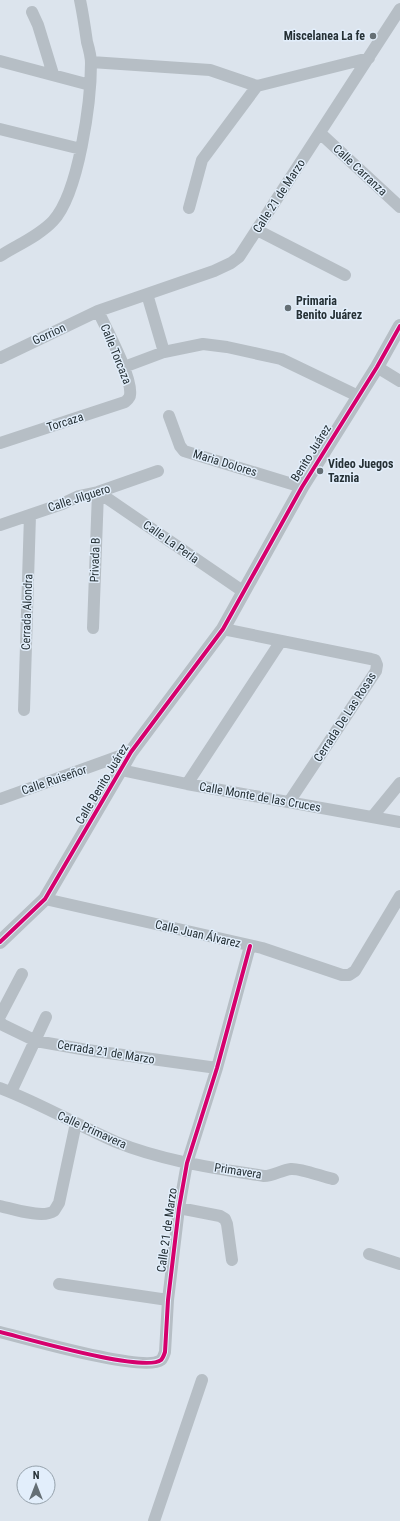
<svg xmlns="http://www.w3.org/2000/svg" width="400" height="1521" viewBox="0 0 400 1521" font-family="'Roboto Condensed',sans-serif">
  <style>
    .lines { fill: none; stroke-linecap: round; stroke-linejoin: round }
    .minor { stroke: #b6bec5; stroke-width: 12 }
    .tertiary { stroke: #b6bec5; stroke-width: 14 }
    .cycleway-casing { stroke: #e2eefb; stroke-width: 6 }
    .cycleway { stroke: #d6006c; stroke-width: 4 }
    .poi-dot { fill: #656f75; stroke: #e2eefb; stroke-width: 1.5 }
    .labels { text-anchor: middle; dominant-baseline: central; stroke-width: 3; stroke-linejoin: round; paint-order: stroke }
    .poi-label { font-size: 12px; font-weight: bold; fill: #253035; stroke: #e2eefb; text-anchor: start }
    .street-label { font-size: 12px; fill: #253035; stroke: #e2eefb }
  </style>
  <rect width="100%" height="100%" fill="#dce4ed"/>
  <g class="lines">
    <path class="minor" d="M 32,12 L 38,25 L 53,74
      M 0,61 L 90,85
      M 91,62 L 210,70 L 257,86 L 369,58
      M 0,129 L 81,149
      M 320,133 L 400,207
      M 189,208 L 202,160 L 257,86
      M 257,230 L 345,275
      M 0,256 C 17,245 39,236 53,221 C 79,193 91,101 91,63 C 91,56 89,49 87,42 C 85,28 83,14 80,0
      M 147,294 L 164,352
      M 0,358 L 98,311 L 214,271 L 231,263 L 239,257 L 400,9
      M 124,367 L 164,352 L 203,344 L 227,347 L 281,359 L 358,396
      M 377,367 L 400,381
      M 169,416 L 180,446 L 184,451 L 302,487
      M 0,443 L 125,402 C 127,400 130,398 130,395 C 133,378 106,328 98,311
      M 0,525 L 62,504 L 79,496 L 98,492 L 158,471
      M 93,628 L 98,492 L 244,592
      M 223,629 L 371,659 L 375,660 L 377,665 L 376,671 L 289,802
      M 24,710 L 30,515
      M 121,770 L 187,784 L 400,822
      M 187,784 L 281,641
      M 0,799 L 131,752
      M 373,816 L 400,783
      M 45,899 L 262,948 L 342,975 L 349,975 L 355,971 L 400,896
      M 0,1016 L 22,974
      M 0,1022 L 3,1025 L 36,1041 L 87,1050 L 217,1068
      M 0,1088 C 40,1103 77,1125 116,1142 C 163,1161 214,1168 264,1176 C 274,1176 281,1170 291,1169 C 300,1168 323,1177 333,1179
      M 11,1092 L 46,1017
      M 0,1206 C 13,1209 43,1219 54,1211 C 56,1208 57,1206 59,1203 L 76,1123
      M 179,1208 L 220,1216 L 225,1219 L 227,1224 L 232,1260
      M 369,1254 L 400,1264
      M 59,1284 L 168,1300
      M 0,1332 C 25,1338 144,1373 161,1360 C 163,1358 164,1355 165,1352 L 168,1300 L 179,1208 L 187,1163 L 217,1068 L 250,946
      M 154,1521 L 202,1380"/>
    <path class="tertiary" d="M 0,942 L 45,899 L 131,752 L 223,629 L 302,487 L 377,367 L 400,326"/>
    <g class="cycleway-casing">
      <path id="cycleway" d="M 0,942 L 45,899 L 131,752 L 223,629 L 302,487 L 377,367 L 400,326
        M 0,1332 C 25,1338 144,1373 161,1360 C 163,1358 164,1355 165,1352 L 168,1300 L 179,1208 L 187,1163 L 217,1068 L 250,946"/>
    </g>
    <use href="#cycleway" class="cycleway"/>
  </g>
  <g class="poi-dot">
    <circle cx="373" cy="36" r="4"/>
    <circle cx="288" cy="308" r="4"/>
    <circle cx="320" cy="471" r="4"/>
  </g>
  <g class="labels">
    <g class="poi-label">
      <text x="365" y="36" text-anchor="end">Miscelanea La fe</text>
      <text x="296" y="301">Primaria<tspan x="296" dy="14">Benito Juárez</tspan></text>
      <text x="328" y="464">Video Juegos<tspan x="328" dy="14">Taznia</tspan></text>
    </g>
    <g class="street-label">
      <text transform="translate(360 170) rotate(43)">Calle Carranza</text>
      <text transform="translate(279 196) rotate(-57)">Calle 21 de Marzo</text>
      <text transform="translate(49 334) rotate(-25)">Gorrion</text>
      <text transform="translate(116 354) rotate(68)">Calle Torcaza</text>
      <text transform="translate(65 422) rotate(-18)">Torcaza</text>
      <text transform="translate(311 453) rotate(-58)">Benito Juárez</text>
      <text transform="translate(225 463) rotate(17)">Maria Dolores</text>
      <text transform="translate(79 498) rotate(-18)">Calle Jilguero</text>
      <text transform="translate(171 542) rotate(35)">Calle La Perla</text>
      <text transform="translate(95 560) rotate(-88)">Privada B</text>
      <text transform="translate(27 612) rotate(-88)">Cerrada Alondra</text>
      <text transform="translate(345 717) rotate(-57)">Cerrada De Las Rosas</text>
      <text transform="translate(54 780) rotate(-19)">Calle Ruiseñor</text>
      <text transform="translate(102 784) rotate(-59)">Calle Benito Juárez</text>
      <text transform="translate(260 797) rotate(10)">Calle Monte de las Cruces</text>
      <text transform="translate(198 934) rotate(13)">Calle Juan Álvarez</text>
      <text transform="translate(106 1052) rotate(9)">Cerrada 21 de Marzo</text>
      <text transform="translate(92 1130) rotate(24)">Calle Primavera</text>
      <text transform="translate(238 1171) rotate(9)">Primavera</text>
      <text transform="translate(167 1230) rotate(-82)">Calle 21 de Marzo</text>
    </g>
  </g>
  <g transform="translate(36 1485)"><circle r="19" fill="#e2eefb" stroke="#96a2ac"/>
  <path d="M0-3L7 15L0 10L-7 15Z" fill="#656f75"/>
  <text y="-6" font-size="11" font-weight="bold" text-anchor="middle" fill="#253035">N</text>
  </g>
</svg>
